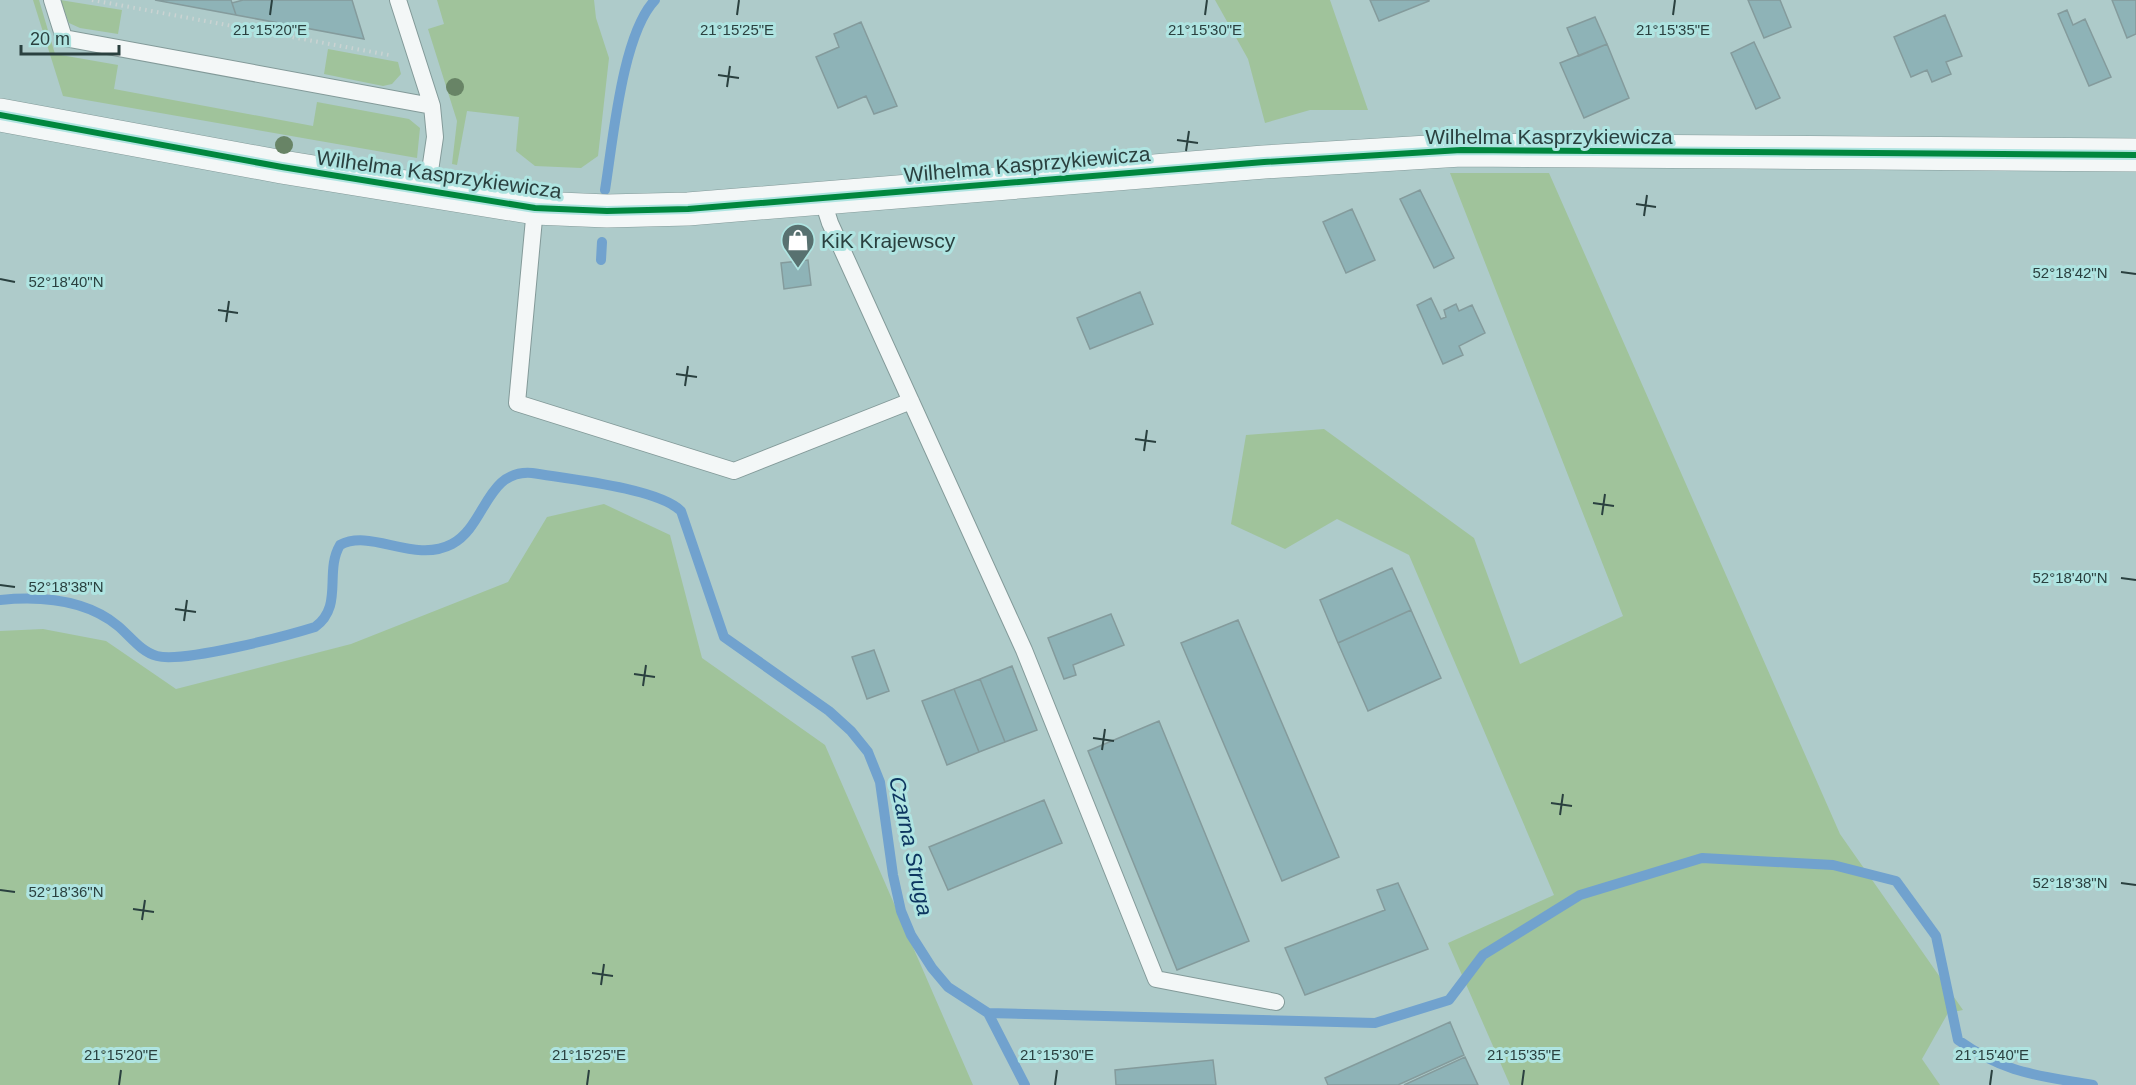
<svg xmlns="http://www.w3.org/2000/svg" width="2136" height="1085" viewBox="0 0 2136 1085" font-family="Helvetica,sans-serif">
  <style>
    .green { fill: #a0c39b }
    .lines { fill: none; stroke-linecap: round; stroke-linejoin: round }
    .stream { stroke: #71a2ce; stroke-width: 10 }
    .building { fill: #8eb3b7; stroke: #849b9c; stroke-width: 1.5 }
    .service-casing { stroke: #839a99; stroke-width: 18 }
    .tertiary-casing { stroke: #839a99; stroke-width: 34 }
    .path { stroke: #cad3d2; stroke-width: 4; stroke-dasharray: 1.5 4.5; stroke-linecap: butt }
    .service { stroke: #f3f7f7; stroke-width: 16 }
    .tertiary { stroke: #f3f7f7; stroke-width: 33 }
    .cycleway-casing { stroke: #afe4e1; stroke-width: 10 }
    .cycleway { stroke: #00873e; stroke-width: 6 }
    .tree { fill: #688466 }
    .ticks { fill: none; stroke: #2a403f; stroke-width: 2 }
    .labels { text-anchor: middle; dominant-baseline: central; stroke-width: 6; stroke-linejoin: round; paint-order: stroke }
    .street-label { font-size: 21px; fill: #2a403f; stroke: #afe4e1 }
    .poi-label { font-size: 21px; fill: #2a403f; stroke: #afe4e1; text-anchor: start }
    .water-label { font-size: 22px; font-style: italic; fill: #0d3660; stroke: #afe4e1 }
    .ticks-label { font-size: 15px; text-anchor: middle; fill: #2a403f; stroke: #afe4e1; stroke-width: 6; stroke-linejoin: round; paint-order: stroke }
  </style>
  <rect width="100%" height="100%" fill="#aecbca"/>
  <path class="green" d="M 33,0 L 39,0 L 55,54 L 118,65 L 114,89 L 313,126 L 317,102 L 409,119 L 420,128 L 417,158 L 63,96 Z
    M 60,0 L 122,10 L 118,34 L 80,28 L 69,23 Z
    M 437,0 L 594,0 L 596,18 L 609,58 L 598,156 L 581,168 L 535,166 L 516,151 L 519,117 L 467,111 L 457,165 L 452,164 L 457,121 L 428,29 L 444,24 Z
    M 1215,0 L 1330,0 L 1368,110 L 1310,110 L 1265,123 L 1248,59 Z
    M 328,49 L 398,62 L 401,74 L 392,84 L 383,86 L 324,74 Z
    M 1450,173 L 1549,173 L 1840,834 L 1963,1010 L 1948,1013 L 1922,1059 L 1940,1085 L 1510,1085 L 1448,943 L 1554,895 L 1409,555 L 1337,519 L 1285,549 L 1231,524 L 1246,435 L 1324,429 L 1474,538 L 1520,664 L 1623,616 Z
    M 604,504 L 670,535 L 702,658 L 825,745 L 973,1085 L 0,1085 L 0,631 L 43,629 L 106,641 L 176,689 L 351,644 L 508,582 L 547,517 Z"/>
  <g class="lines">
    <path class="stream" d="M 605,190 C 613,141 622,34 655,0
      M 601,260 L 602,242
      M 0,600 C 41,596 85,599 118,626 C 130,636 141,652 157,656 C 183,663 286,636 315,627 C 344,606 324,572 340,545 C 371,528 414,564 452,544 C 486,526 486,469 532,473 C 568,479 657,488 681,511 L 724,637 L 829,711 L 851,731 L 868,752 L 880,782 L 893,875 L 901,911 L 911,935 L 932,968 L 948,987 L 988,1013 L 1375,1023 L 1449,1000 L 1483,955 L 1580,895 L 1702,858 L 1833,865 L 1896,881 L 1936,936 L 1958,1040 C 2006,1074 2036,1075 2093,1085
      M 988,1013 L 1025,1085"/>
  </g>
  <path class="building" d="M 155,0 L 231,0 L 236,15 Z
    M 243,0 L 352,0 L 364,39 L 236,15 L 232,3 Z
    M 1370,0 L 1429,0 L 1429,1 L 1379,21 Z
    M 1748,0 L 1780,0 L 1791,27 L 1764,38 Z
    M 2112,0 L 2136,0 L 2136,34 L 2127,38 Z
    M 2067,10 L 2073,25 L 2085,19 L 2111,77 L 2089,86 L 2058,14 Z
    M 1945,15 L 1962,56 L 1946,62 L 1951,74 L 1932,82 L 1927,70 L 1911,77 L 1894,37 Z
    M 1595,17 L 1607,44 L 1579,56 L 1567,28 Z
    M 861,22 L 897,106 L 874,114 L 866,96 L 838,108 L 816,57 L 839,47 L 834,34 Z
    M 1754,42 L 1780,98 L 1756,109 L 1731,53 Z
    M 1607,44 L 1629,98 L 1584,118 L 1560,63 Z
    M 1420,190 L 1454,258 L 1434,268 L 1400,199 Z
    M 1352,209 L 1375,260 L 1346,273 L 1323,222 Z
    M 808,260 L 811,285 L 784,289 L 781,263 Z
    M 1140,292 L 1153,324 L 1090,349 L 1077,318 Z
    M 1431,298 L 1441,319 L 1446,317 L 1444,310 L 1456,304 L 1459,311 L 1472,305 L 1485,333 L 1459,346 L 1463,355 L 1443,364 L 1417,305 Z
    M 1392,568 L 1411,610 L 1338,643 L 1320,600 Z
    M 1411,610 L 1441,678 L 1368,711 L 1338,643 Z
    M 1111,614 L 1124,645 L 1073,665 L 1076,675 L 1064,679 L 1048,638 Z
    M 1238,620 L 1339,857 L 1282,881 L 1181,643 Z
    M 874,650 L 889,691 L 867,699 L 852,657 Z
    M 1012,666 L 1037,730 L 1005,742 L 980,679 Z
    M 980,679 L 1005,742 L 979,752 L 954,689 Z
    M 954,689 L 979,752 L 947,765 L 922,701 Z
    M 1159,721 L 1249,941 L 1177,970 L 1088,751 Z
    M 1044,800 L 1062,843 L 948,890 L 929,847 Z
    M 1398,883 L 1428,949 L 1305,995 L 1285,948 L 1385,910 L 1377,890 Z
    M 1450,1022 L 1464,1055 L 1398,1085 L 1328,1085 L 1325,1078 Z
    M 1465,1057 L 1478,1085 L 1404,1085 Z
    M 1213,1060 L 1216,1085 L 1116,1085 L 1115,1070 Z"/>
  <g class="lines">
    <g class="service-casing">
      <path id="service" d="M 52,0 L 64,38 L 432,106 L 398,0
        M 427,191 L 435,137 L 432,106
        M 822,198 L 830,223 L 1024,650 L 1156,979 L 1276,1002
        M 535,208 L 517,403 L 734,471 L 911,401"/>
    </g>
    <g class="tertiary-casing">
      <path id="tertiary" d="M 0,115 L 282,167 L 535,208 L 607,211 L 688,209 L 1264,162 L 1461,150 L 2136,155"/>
    </g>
    <path class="path" d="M 92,0 L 389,55"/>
    <use href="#service" class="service"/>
    <use href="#tertiary" class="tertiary"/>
    <g class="cycleway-casing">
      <path id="cycleway" d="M 0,115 L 282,167 L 535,208 L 607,211 L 688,209 L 1264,162 L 1461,150 L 2136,155"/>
    </g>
    <use href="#cycleway" class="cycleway"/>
  </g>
  <g class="tree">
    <circle cx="455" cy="87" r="9"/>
    <circle cx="284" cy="145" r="9"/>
  </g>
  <path class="ticks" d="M 270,15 L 272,0M 737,15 L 739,0M 1205,15 L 1207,0M 1673,15 L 1675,0M 718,75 L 739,78M 727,87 L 730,66M 1177,140 L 1198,143M 1186,151 L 1189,131M 1636,204 L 1656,207M 1644,216 L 1647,195M 2121,272 L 2136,274M 0,279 L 15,282M 218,310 L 238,313M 226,322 L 229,301M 676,374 L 697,377M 685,386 L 688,366M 1135,439 L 1156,442M 1144,451 L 1147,430M 1593,503 L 1614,506M 1602,515 L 1605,494M 2121,578 L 2136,580M 0,585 L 15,587M 175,609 L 196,612M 184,621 L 187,600M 634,674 L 655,677M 643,686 L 646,665M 1093,738 L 1114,741M 1102,750 L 1105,729M 1551,803 L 1572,806M 1560,815 L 1563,794M 2121,883 L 2136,885M 0,890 L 15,892M 133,909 L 154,912M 142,920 L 145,900M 592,973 L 613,976M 601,985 L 604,964M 119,1085 L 121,1070M 587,1085 L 589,1070M 1055,1085 L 1057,1070M 1522,1085 L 1524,1070M 1990,1085 L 1992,1070"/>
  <defs>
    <g id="shop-pin" transform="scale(1.725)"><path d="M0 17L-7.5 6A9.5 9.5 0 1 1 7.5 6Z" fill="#587170" stroke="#afe4e1"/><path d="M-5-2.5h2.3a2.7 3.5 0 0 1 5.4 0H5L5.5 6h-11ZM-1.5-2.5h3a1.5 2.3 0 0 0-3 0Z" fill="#fff"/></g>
  </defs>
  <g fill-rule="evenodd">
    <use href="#shop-pin" x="798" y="240"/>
  </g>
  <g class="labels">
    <g class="street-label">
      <text x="1549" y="136">Wilhelma Kasprzykiewicza</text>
      <text transform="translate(1027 164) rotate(-5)">Wilhelma Kasprzykiewicza</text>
      <text transform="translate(439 174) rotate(8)">Wilhelma Kasprzykiewicza</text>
    </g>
    <g class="poi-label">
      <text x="821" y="240">KiK Krajewscy</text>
    </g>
    <g class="water-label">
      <text transform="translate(911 846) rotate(78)">Czarna Struga</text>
    </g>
  </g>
  <g class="ticks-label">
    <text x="270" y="35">21°15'20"E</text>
    <text x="737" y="35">21°15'25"E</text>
    <text x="1205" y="35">21°15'30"E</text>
    <text x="1673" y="35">21°15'35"E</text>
    <text x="2070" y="278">52°18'42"N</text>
    <text x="66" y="287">52°18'40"N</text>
    <text x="2070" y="583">52°18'40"N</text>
    <text x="66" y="592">52°18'38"N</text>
    <text x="2070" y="888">52°18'38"N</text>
    <text x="66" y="897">52°18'36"N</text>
    <text x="121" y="1060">21°15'20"E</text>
    <text x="589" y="1060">21°15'25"E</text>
    <text x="1057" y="1060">21°15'30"E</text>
    <text x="1524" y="1060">21°15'35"E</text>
    <text x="1992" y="1060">21°15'40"E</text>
  </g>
  <path d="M21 45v9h98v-9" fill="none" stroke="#2a403f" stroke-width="3"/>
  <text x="30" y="45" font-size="18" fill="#2a403f" stroke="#afe4e1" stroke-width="4.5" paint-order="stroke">20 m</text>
</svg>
